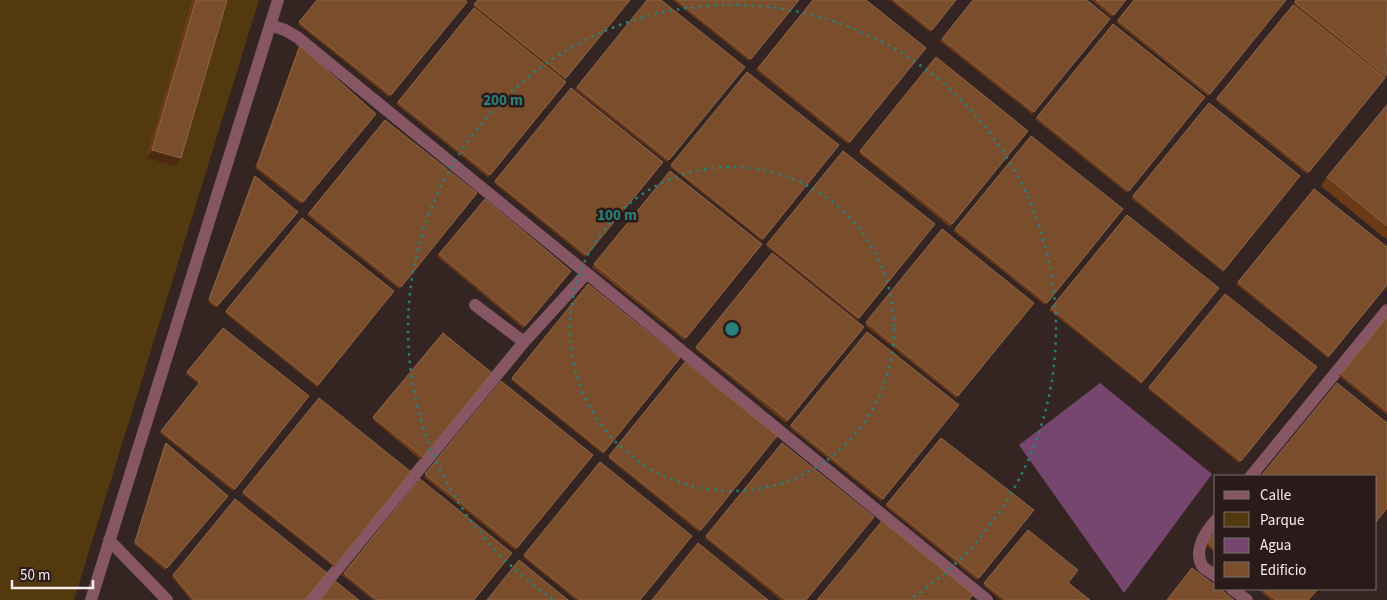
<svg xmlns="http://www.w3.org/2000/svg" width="1387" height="600" viewBox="0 0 1387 600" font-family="'Source Sans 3',sans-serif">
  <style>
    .green { fill: #52390e }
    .water { fill: #77466f }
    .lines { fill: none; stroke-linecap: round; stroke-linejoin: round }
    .minor { stroke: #865665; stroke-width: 12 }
    .wall { fill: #6c3a16 }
    .shaded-wall { fill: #4f2a12 }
    .building { fill: #7a4d2d; stroke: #8e664b }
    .ring { fill: none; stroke: #26827a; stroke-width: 2.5; stroke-dasharray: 2.5 5 }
    .centre { fill: #26827a; stroke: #2a1b1a; stroke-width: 2.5 }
    .ring-label { font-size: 15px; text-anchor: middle; font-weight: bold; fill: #26827a; stroke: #2a1b1a; stroke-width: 5; stroke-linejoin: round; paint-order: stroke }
  </style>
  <rect width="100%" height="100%" fill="#342523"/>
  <path class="green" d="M 0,0 L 259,0 L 74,600 L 0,600 Z"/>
  <path class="water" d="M 1100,383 L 1212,474 L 1124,593 L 1019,445 Z"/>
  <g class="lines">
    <path class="minor" d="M 270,25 L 285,30 L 297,37 L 987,600
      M 475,305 L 524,342
      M 1251,476 L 1387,310
      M 1216,520 C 1206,531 1192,551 1203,567 C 1206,570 1212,573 1216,576
      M 109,540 L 167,600
      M 1232,589 L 1247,600
      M 91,600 L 278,0
      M 312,600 L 524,342 L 586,274"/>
  </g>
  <path class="wall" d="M 192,0 L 227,0 L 181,158 L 175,166 L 146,158 Z
    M 317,0 L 465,0 L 389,97 L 298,24 Z
    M 478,0 L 630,0 L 565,80 L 473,6 Z
    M 647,0 L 745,67 L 667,162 L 575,89 Z
    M 673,0 L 799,0 L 749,61 Z
    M 813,0 L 926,48 L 848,144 L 756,70 Z
    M 890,0 L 956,0 L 930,32 Z
    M 973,0 L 1110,19 L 1032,114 L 940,41 Z
    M 1091,0 L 1126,0 L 1112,17 Z
    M 1296,0 L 1387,75 L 1385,78 L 1293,4 Z
    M 1284,2 L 1208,96 L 1116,22 L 1118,20 Z
    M 1293,5 L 1385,78 L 1307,174 L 1215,100 Z
    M 474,8 L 566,82 L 488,177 L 396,104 Z
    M 1113,24 L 1205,97 L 1127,193 L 1035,119 Z
    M 300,46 L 376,114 L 301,204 L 255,168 L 298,48 Z
    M 936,57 L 1028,131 L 950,227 L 859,153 Z
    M 747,72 L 839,145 L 762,241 L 670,167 Z
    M 571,88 L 663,162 L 585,257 L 494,183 Z
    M 1209,103 L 1300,176 L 1223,272 L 1131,198 Z
    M 1387,105 L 1387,240 L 1321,186 L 1327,177 Z
    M 385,120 L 477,193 L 399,289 L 307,215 Z
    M 1031,136 L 1123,209 L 1045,305 L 953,231 Z
    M 843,151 L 935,224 L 858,320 L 766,246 Z
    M 670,171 L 762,244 L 684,340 L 592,267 Z
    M 255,176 L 296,214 L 216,308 L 208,302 L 253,178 Z
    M 1314,189 L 1387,285 L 1328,358 L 1236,284 Z
    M 485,199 L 571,271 L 523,328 L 437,256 Z
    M 1127,215 L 1219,288 L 1141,384 L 1049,310 Z
    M 302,218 L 394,291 L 317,387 L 225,313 Z
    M 942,229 L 1034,303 L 956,398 L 865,325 Z
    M 772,253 L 864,327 L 786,423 L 695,349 Z
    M 588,284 L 680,358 L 603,454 L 511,380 Z
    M 1387,317 L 1387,415 L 1339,376 Z
    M 223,328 L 309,396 L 233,491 L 160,433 L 199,384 L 186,374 Z
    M 867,332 L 959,405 L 881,501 L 789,427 Z
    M 443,333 L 492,373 L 421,460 L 372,419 Z
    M 685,362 L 777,436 L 699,532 L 608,458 Z
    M 1317,367 L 1239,463 L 1148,389 L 1149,387 Z
    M 501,381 L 593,455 L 515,550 L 424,477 Z
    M 319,398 L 411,472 L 334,567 L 242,494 Z
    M 941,438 L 1034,510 L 977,580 L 885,506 Z
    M 166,443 L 228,496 L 165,570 L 134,544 L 164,445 Z
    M 782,443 L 807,600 L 781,600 L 705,538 Z
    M 600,462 L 640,600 L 576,600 L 523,557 Z
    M 420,479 L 474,600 L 373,600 L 342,575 Z
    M 235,499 L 305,600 L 191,600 L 172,577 Z
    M 1028,530 L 1069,583 L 1090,600 L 1001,600 L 983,585 Z
    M 1216,532 L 1216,553 L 1206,545 Z
    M 1258,589 L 1318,589 L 1309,600 L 1271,600 Z"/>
  <path class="shaded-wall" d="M 152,150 L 181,158 L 175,166 L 146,158 Z"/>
  <path class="building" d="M 196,0 L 227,0 L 181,158 L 152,150 Z
    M 317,0 L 465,0 L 467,2 L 391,95 L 299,22 Z
    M 478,0 L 630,0 L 566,78 L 474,4 Z
    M 647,0 L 661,0 L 745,67 L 669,160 L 577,87 Z
    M 677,0 L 799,0 L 751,59 Z
    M 813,0 L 866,0 L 926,48 L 850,142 L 758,68 Z
    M 894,0 L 956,0 L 932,30 Z
    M 973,0 L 1087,0 L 1110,19 L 1034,112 L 942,39 Z
    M 1096,0 L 1126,0 L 1114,15 Z
    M 1134,0 L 1286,0 L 1210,94 L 1118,20 Z
    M 1296,0 L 1387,0 L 1386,76 L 1295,2 Z
    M 1293,5 L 1385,78 L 1309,172 L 1217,98 Z
    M 474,8 L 566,82 L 490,175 L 398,102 Z
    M 1113,24 L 1205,97 L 1129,191 L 1037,117 Z
    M 300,46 L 376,114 L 303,202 L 257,166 Z
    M 936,57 L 1028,131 L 952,224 L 860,151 Z
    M 747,72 L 839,145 L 763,239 L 671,165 Z
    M 571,88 L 663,162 L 587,255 L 495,181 Z
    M 1209,103 L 1300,176 L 1224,270 L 1133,196 Z
    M 1387,105 L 1387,226 L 1327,177 Z
    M 385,120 L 477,193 L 401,287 L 309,213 Z
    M 1031,136 L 1123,209 L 1047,303 L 955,229 Z
    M 843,151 L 935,224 L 859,318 L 767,244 Z
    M 670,171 L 762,244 L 686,338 L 594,264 Z
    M 255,176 L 298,212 L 217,306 L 209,299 Z
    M 1314,189 L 1387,247 L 1387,285 L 1329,356 L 1238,282 Z
    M 485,199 L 571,271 L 525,326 L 439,254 Z
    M 1127,215 L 1219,288 L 1142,382 L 1051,308 Z
    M 302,218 L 394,291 L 318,385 L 226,311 Z
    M 942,229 L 1034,303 L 958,396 L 866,322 Z
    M 772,253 L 864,327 L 788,420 L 696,347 Z
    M 588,284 L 680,358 L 604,452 L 512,378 Z
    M 1225,294 L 1317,367 L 1241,461 L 1149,387 Z
    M 1387,317 L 1387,411 L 1341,374 Z
    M 223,328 L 309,396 L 235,489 L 161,431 L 200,382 L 187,372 Z
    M 867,332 L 959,405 L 883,499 L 791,425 Z
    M 443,333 L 492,373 L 423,457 L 373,417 Z
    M 685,362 L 777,436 L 701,530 L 609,456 Z
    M 501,381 L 593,455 L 517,548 L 425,474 Z
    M 1337,383 L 1387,423 L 1387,508 L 1376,522 L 1376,476 L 1261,476 Z
    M 319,398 L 411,472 L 335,565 L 243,492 Z
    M 941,438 L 1034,510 L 979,578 L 887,504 Z
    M 166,443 L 228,496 L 167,568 L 135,542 Z
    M 782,443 L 874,517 L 806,600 L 786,600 L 706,536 Z
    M 600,462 L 692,536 L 640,600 L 580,600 L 524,555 Z
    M 420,479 L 512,553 L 474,600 L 377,600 L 344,573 Z
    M 235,499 L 327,573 L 305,600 L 194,600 L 173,575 Z
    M 882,521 L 973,594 L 969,600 L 817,600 Z
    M 1028,530 L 1078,570 L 1068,583 L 1090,600 L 1006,600 L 984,583 Z
    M 1216,532 L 1216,550 L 1207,542 Z
    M 698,543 L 768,600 L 652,600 Z
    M 519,560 L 568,600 L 487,600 Z
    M 1192,568 L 1216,586 L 1216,589 L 1220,589 L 1234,600 L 1167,600 Z
    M 335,581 L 359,600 L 320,600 Z
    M 1262,589 L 1318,589 L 1308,600 L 1276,600 Z"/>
  <g class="ring">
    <circle cx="732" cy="329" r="162"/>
    <path d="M553 599A324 324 0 1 1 911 599"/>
  </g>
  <circle cx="732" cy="329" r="8" class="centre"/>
  <g class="ring-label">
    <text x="503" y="105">200 m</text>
    <text x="617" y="220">100 m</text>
  </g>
  <rect x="1214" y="475" width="162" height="115" fill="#2a1b1a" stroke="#7c6f6e"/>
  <rect x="1224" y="491" width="25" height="8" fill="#865665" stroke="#7c6f6e"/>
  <text x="1260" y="500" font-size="15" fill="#f7eceb">Calle</text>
  <rect x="1224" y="512" width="25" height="15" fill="#52390e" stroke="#7c6f6e"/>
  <text x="1260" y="525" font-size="15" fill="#f7eceb">Parque</text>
  <rect x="1224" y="538" width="25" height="15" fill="#77466f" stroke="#7c6f6e"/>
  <text x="1260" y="550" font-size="15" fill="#f7eceb">Agua</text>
  <rect x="1224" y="562" width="25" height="15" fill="#7a4d2d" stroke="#7c6f6e"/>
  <text x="1260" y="575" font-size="15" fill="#f7eceb">Edificio</text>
  <path d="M12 580v8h81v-8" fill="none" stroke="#f7eceb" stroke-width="2.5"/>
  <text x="20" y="580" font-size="15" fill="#f7eceb" stroke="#2a1b1a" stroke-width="4" paint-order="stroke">50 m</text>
</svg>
